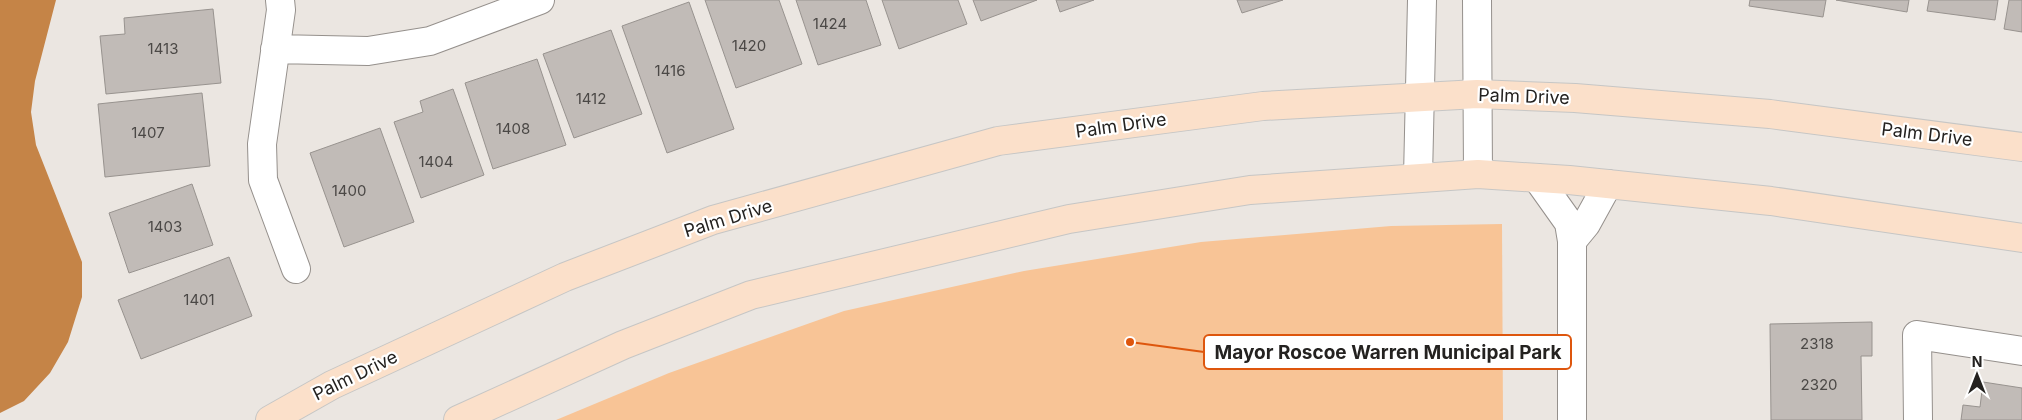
<svg xmlns="http://www.w3.org/2000/svg" width="2022" height="420" viewBox="0 0 2022 420" font-family="Inter,sans-serif">
  <style>
    .green { fill: #f8c496 }
    .water { fill: #c58447 }
    .building { fill: #c1bbb7; stroke: #98938f }
    .lines { fill: none; stroke-linecap: round; stroke-linejoin: round }
    .minor-casing { stroke: #95908c; stroke-width: 30 }
    .major-casing { stroke: #c6c6c5; stroke-width: 30 }
    .minor { stroke: #fff; stroke-width: 28 }
    .major { stroke: #fbe0ca; stroke-width: 28 }
    .labels { text-anchor: middle; dominant-baseline: central; stroke-width: 4.5; stroke-linejoin: round; paint-order: stroke }
    .number-label { font-size: 15px; fill: #4b4846 }
    .street-label { font-size: 18px; fill: #242220; stroke: #fff }
    .leader { fill: none; stroke: #de560d; stroke-width: 2 }
    .callout-dot { fill: #de560d; stroke: #fff; stroke-width: 2 }
    .callout { fill: #fff; stroke: #de560d; stroke-width: 2 }
    .callout-label { font-size: 19px; text-anchor: middle; font-weight: bold; fill: #242220 }
  </style>
  <rect width="100%" height="100%" fill="#ebe6e1"/>
  <path class="green" d="M 1502,224 L 1503,420 L 556,420 L 669,373 L 844,311 L 1024,271 L 1201,242 L 1391,226 Z"/>
  <path class="water" d="M 0,0 L 56,0 L 35,81 L 31,112 L 36,145 L 82,262 L 82,297 L 68,342 L 50,373 L 24,401 L 0,413 Z"/>
  <path class="building" d="M 705,0 L 779,0 L 802,64 L 736,88 Z
    M 796,0 L 866,0 L 881,45 L 818,65 Z
    M 882,0 L 958,0 L 967,24 L 899,49 Z
    M 973,0 L 1037,0 L 981,21 Z
    M 1056,0 L 1094,0 L 1060,12 Z
    M 1237,0 L 1283,0 L 1242,13 Z
    M 1750,0 L 1826,0 L 1823,17 L 1749,6 Z
    M 1836,0 L 1909,0 L 1907,12 Z
    M 1929,0 L 1998,0 L 1995,20 L 1927,11 Z
    M 2009,0 L 2022,0 L 2022,32 L 2004,29 Z
    M 689,2 L 734,129 L 667,153 L 622,26 Z
    M 213,9 L 221,83 L 106,94 L 100,36 L 125,34 L 124,18 Z
    M 611,30 L 642,114 L 574,138 L 543,54 Z
    M 537,59 L 566,145 L 493,169 L 465,83 Z
    M 453,89 L 484,175 L 421,198 L 394,122 L 423,112 L 420,101 Z
    M 202,93 L 210,166 L 105,177 L 98,104 Z
    M 380,128 L 414,222 L 344,247 L 310,153 Z
    M 192,184 L 213,245 L 129,273 L 109,213 Z
    M 229,257 L 252,316 L 141,359 L 118,300 Z
    M 1872,322 L 1872,356 L 1861,356 L 1862,420 L 1771,420 L 1770,324 Z
    M 1983,382 L 2022,388 L 2022,420 L 1961,420 L 1963,405 L 1980,407 Z"/>
  <g class="lines">
    <g class="minor-casing">
      <path id="minor" d="M 280,0 L 281,10 L 262,144 L 263,180 L 296,269
        M 1477,0 L 1478,174
        M 275,49 L 368,51 L 430,41 L 540,0
        M 1418,177 L 1422,0
        M 1537,178 L 1569,223 L 1572,241 L 1572,420
        M 1572,241 L 1586,224 L 1608,184
        M 1918,420 L 1917,335 L 2022,351"/>
    </g>
    <g class="major-casing">
      <path id="major" d="M 270,420 L 332,385 L 565,277 L 713,220 L 998,141 L 1263,106 L 1477,94 L 1575,98 L 1770,114 L 2022,147
        M 458,420 L 623,345 L 751,295 L 1069,219 L 1250,190 L 1478,174 L 1569,180 L 1771,201 L 2022,238"/>
    </g>
    <use href="#minor" class="minor"/>
    <use href="#major" class="major"/>
  </g>
  <g class="labels">
    <g class="number-label">
      <text x="830" y="23">1424</text>
      <text x="749" y="45">1420</text>
      <text x="163" y="48">1413</text>
      <text x="670" y="70">1416</text>
      <text x="591" y="98">1412</text>
      <text x="513" y="128">1408</text>
      <text x="148" y="132">1407</text>
      <text x="436" y="161">1404</text>
      <text x="349" y="190">1400</text>
      <text x="165" y="226">1403</text>
      <text x="199" y="299">1401</text>
      <text x="1817" y="343">2318</text>
      <text x="1819" y="384">2320</text>
    </g>
    <g class="street-label">
      <text transform="translate(1524 96) rotate(2)">Palm Drive</text>
      <text transform="translate(1121 125) rotate(-8)">Palm Drive</text>
      <text transform="translate(1927 134) rotate(7)">Palm Drive</text>
      <text transform="translate(728 218) rotate(-17)">Palm Drive</text>
      <text transform="translate(355 375) rotate(-26)">Palm Drive</text>
    </g>
  </g>
  <path class="leader" d="M1130 342L1204 352"/>
  <circle class="callout-dot" cx="1130" cy="342" r="5"/>
  <rect class="callout" x="1204" y="335" width="367" height="34" rx="5"/>
  <g class="callout-label">
    <text x="1388" y="359">Mayor Roscoe Warren Municipal Park</text>
  </g>
  <g transform="translate(1977 375)" stroke="#ffffff" stroke-width="4" paint-order="stroke">
  <path d="M0-4L9 19L0 12L-9 19Z" fill="#242220"/>
  <text y="-8" font-size="14" font-weight="bold" text-anchor="middle" fill="#242220">N</text>
  </g>
</svg>
